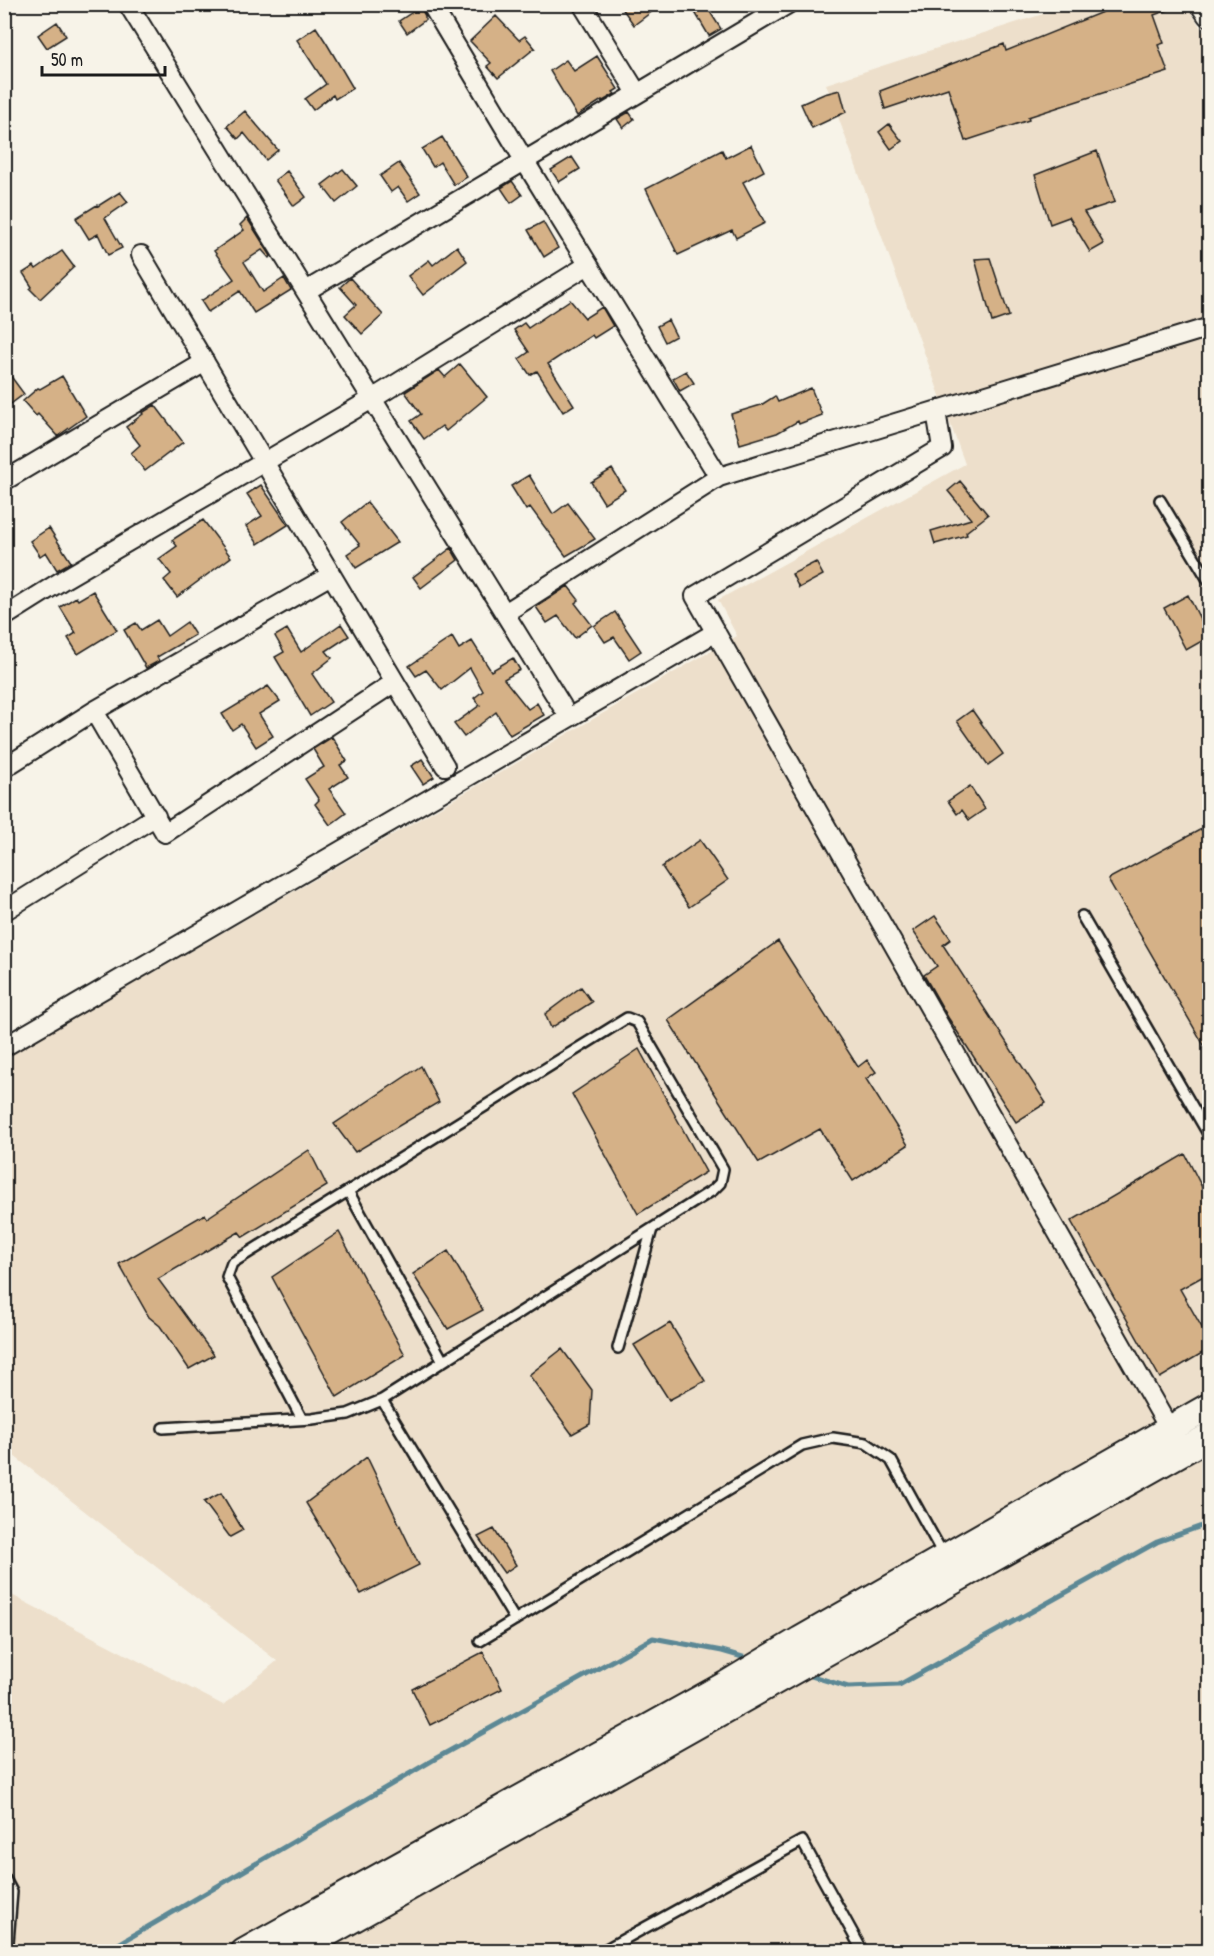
<svg xmlns="http://www.w3.org/2000/svg" width="1214" height="1956" viewBox="0 0 1214 1956" font-family="'Patrick Hand',sans-serif">
  <style>
    .built { fill: #eddfcb }
    .lines { fill: none; stroke-linecap: round; stroke-linejoin: round }
    .stream { stroke: #5c8895; stroke-width: 5 }
    .building { fill: #d5b187; stroke: #1c1c1c; stroke-width: 1.5 }
    .lane-casing { stroke: #1c1c1c; stroke-width: 14 }
    .street-casing { stroke: #1c1c1c; stroke-width: 22 }
    .secondary-casing { stroke: #1c1c1c; stroke-width: 30 }
    .lane { stroke: #f7f3e8; stroke-width: 9 }
    .street { stroke: #f7f3e8; stroke-width: 18 }
    .secondary { stroke: #f7f3e8; stroke-width: 26 }
  </style>
  <rect width="100%" height="100%" fill="#f7f3e8"/>
  <filter id="ink" filterUnits="userSpaceOnUse"><feTurbulence type="fractalNoise" baseFrequency=".0167" numOctaves="2"/><feDisplacementMap in="SourceGraphic" scale="12" xChannelSelector="R" yChannelSelector="G"/><feConvolveMatrix kernelMatrix="1 2 1 2 8 2 1 2 1" color-interpolation-filters="sRGB"/></filter>
  <g filter="url(#ink)">
    <path class="built" d="M 1071,5 L 1186,5 L 1210,42 L 1209,1951 L 5,1951 L 4,1591 L 223,1705 L 277,1661 L 5,1449 L 5,1058 L 737,636 L 718,600 L 965,464 L 826,84 Z"/>
    <g class="lines">
      <path class="stream" d="M 805,1674 L 848,1687 L 899,1685 L 1157,1542 L 1210,1523
        M 105,1952 L 433,1760 L 653,1638 L 722,1651 L 753,1660"/>
    </g>
    <path class="building" d="M 619,4 L 662,4 L 634,25 Z
      M 701,4 L 705,4 L 721,29 L 709,36 L 693,9 Z
      M 1122,4 L 1177,4 L 1177,7 L 1154,15 L 1164,43 L 1158,45 L 1168,72 L 1028,117 L 1029,120 L 965,141 L 948,88 L 885,109 L 880,91 L 1004,44 L 1006,51 Z
      M 420,7 L 425,16 L 425,20 L 407,33 L 399,21 Z
      M 496,16 L 519,40 L 525,36 L 535,48 L 498,78 L 487,66 L 491,63 L 470,41 Z
      M 57,22 L 66,36 L 47,48 L 38,35 Z
      M 316,27 L 327,44 L 353,88 L 335,99 L 333,95 L 313,110 L 305,99 L 326,84 L 297,40 Z
      M 597,56 L 618,89 L 613,92 L 615,94 L 603,101 L 602,100 L 577,116 L 550,71 L 566,60 L 574,71 Z
      M 840,90 L 846,112 L 812,128 L 801,104 L 824,94 Z
      M 245,111 L 278,150 L 266,160 L 244,133 L 238,139 L 227,126 Z
      M 629,112 L 634,119 L 623,128 L 617,119 Z
      M 889,124 L 902,141 L 891,149 L 879,132 Z
      M 442,137 L 467,177 L 454,185 L 440,162 L 433,167 L 422,149 Z
      M 751,145 L 764,171 L 743,182 L 765,223 L 736,238 L 732,230 L 678,255 L 646,189 L 722,150 L 726,158 Z
      M 1097,151 L 1115,202 L 1084,212 L 1104,244 L 1090,252 L 1069,217 L 1050,224 L 1035,175 Z
      M 572,157 L 580,169 L 559,182 L 551,170 Z
      M 399,163 L 420,193 L 408,201 L 398,187 L 391,192 L 380,176 Z
      M 343,169 L 357,186 L 336,203 L 322,185 Z
      M 287,171 L 306,197 L 294,206 L 275,180 Z
      M 512,181 L 522,195 L 511,203 L 501,188 Z
      M 120,192 L 128,202 L 105,218 L 122,248 L 108,255 L 98,234 L 89,239 L 76,218 L 97,205 L 98,206 Z
      M 247,218 L 271,256 L 269,258 L 262,250 L 244,262 L 263,292 L 284,278 L 291,290 L 254,313 L 240,291 L 208,312 L 201,301 L 234,279 L 214,251 L 244,230 L 240,225 Z
      M 543,222 L 558,248 L 544,257 L 528,230 Z
      M 457,246 L 467,261 L 423,295 L 408,276 L 429,260 L 433,265 Z
      M 62,251 L 74,267 L 40,299 L 30,289 L 32,287 L 23,273 L 34,266 L 36,269 Z
      M 990,258 L 1009,316 L 992,322 L 975,259 Z
      M 350,278 L 383,315 L 362,334 L 345,315 L 356,305 L 340,287 Z
      M 570,300 L 585,318 L 602,307 L 613,326 L 594,338 L 592,335 L 548,364 L 574,405 L 563,412 L 537,371 L 530,375 L 519,359 L 529,352 L 514,330 L 524,323 L 528,328 Z
      M 668,320 L 676,336 L 665,342 L 657,326 Z
      M 460,364 L 487,397 L 446,431 L 442,426 L 424,439 L 411,421 L 421,414 L 405,392 L 439,370 L 445,377 Z
      M 4,367 L 24,394 L 4,409 Z
      M 686,371 L 694,383 L 680,391 L 673,378 Z
      M 62,376 L 86,416 L 58,436 L 38,414 L 36,416 L 23,401 L 38,388 L 40,389 Z
      M 811,388 L 822,415 L 799,424 L 798,421 L 777,433 L 740,444 L 731,414 L 761,405 L 775,396 L 778,402 Z
      M 155,405 L 183,442 L 145,471 L 131,453 L 140,445 L 126,427 L 143,414 L 142,413 Z
      M 612,469 L 625,490 L 604,503 L 591,482 Z
      M 529,475 L 553,514 L 568,503 L 595,539 L 566,556 L 530,507 L 526,510 L 511,486 Z
      M 960,481 L 988,515 L 966,532 L 967,535 L 935,544 L 931,531 L 971,519 L 948,491 Z
      M 261,485 L 288,525 L 258,544 L 246,526 L 262,516 L 247,494 Z
      M 367,502 L 398,542 L 356,568 L 347,554 L 360,545 L 342,522 Z
      M 203,520 L 231,557 L 177,597 L 164,580 L 171,574 L 159,559 L 177,546 L 172,540 Z
      M 49,528 L 71,562 L 57,570 L 46,552 L 40,556 L 30,541 Z
      M 451,548 L 458,560 L 421,588 L 413,577 Z
      M 816,562 L 823,575 L 799,588 L 792,574 Z
      M 568,586 L 579,600 L 575,603 L 592,625 L 575,638 L 558,616 L 547,623 L 536,607 Z
      M 93,591 L 117,630 L 78,654 L 68,638 L 76,633 L 60,607 L 76,597 L 78,600 Z
      M 1188,595 L 1209,637 L 1186,650 L 1164,608 Z
      M 615,612 L 641,651 L 629,659 L 614,637 L 605,642 L 594,626 Z
      M 157,620 L 167,636 L 187,622 L 195,635 L 157,657 L 159,661 L 146,668 L 124,630 L 136,623 L 141,630 Z
      M 341,624 L 349,636 L 326,651 L 332,658 L 312,674 L 331,702 L 310,716 L 275,657 L 284,652 L 275,636 L 287,629 L 301,652 Z
      M 452,637 L 459,649 L 472,641 L 491,671 L 513,658 L 520,670 L 504,679 L 528,709 L 537,703 L 544,715 L 510,735 L 496,712 L 464,737 L 454,724 L 480,705 L 474,698 L 483,691 L 470,668 L 442,690 L 426,670 L 416,676 L 409,666 Z
      M 268,686 L 280,701 L 259,714 L 273,736 L 256,747 L 241,724 L 232,730 L 222,714 Z
      M 972,710 L 1003,754 L 988,765 L 957,721 Z
      M 332,737 L 347,761 L 340,765 L 348,777 L 329,789 L 346,813 L 330,825 L 315,804 L 319,800 L 305,779 L 324,767 L 313,749 Z
      M 422,759 L 434,777 L 423,784 L 411,766 Z
      M 970,786 L 985,809 L 969,820 L 962,810 L 957,814 L 948,801 Z
      M 1209,825 L 1209,1054 L 1108,879 Z
      M 700,840 L 728,880 L 689,907 L 662,867 Z
      M 935,916 L 951,939 L 943,945 L 1046,1103 L 1016,1122 L 949,1019 L 924,975 L 937,966 L 913,931 Z
      M 778,941 L 858,1067 L 867,1060 L 876,1072 L 866,1079 L 908,1145 L 853,1181 L 820,1129 L 759,1163 L 668,1020 Z
      M 581,987 L 592,1002 L 551,1028 L 545,1014 Z
      M 639,1049 L 706,1172 L 638,1214 L 572,1094 Z
      M 421,1066 L 439,1102 L 355,1152 L 334,1124 Z
      M 309,1150 L 327,1186 L 243,1237 L 239,1232 L 158,1279 L 214,1355 L 189,1369 L 160,1326 L 149,1317 L 119,1264 L 205,1214 L 207,1218 Z
      M 1185,1154 L 1209,1201 L 1209,1273 L 1180,1289 L 1209,1340 L 1209,1349 L 1160,1378 L 1071,1221 Z
      M 339,1232 L 405,1355 L 337,1397 L 272,1277 Z
      M 448,1251 L 483,1310 L 448,1329 L 413,1274 Z
      M 670,1323 L 705,1381 L 669,1400 L 634,1345 Z
      M 562,1349 L 592,1390 L 590,1424 L 572,1434 L 529,1375 Z
      M 367,1457 L 419,1565 L 361,1594 L 306,1503 Z
      M 221,1493 L 243,1530 L 230,1537 L 204,1502 Z
      M 494,1529 L 516,1565 L 504,1573 L 478,1537 Z
      M 483,1652 L 502,1689 L 430,1725 L 412,1689 Z"/>
    <g class="lines">
      <g class="lane-casing">
        <path id="lane" d="M 1160,500 L 1210,583
          M 1082,916 L 1210,1137
          M 348,1191 L 443,1361
          M 618,1348 L 652,1229
          M 382,1400 L 515,1620
          M 163,1428 L 312,1419 L 348,1414 L 382,1400 L 713,1190 L 720,1183 L 723,1169 L 637,1022 L 627,1018 L 232,1263 L 227,1277 L 302,1419
          M 480,1641 L 802,1445 L 833,1438 L 866,1443 L 891,1460 L 944,1556
          M 4,1877 L 12,1892 L 8,1942 L 4,1949
          M 601,1952 L 802,1841 L 863,1952"/>
      </g>
      <g class="street-casing">
        <path id="street" d="M 128,4 L 562,706
          M 431,4 L 524,160 L 719,477
          M 582,4 L 637,93
          M 141,255 L 445,766
          M 306,291 L 788,4
          M 936,411 L 942,448 L 695,596 L 1170,1430
          M 4,481 L 205,362
          M 505,613 L 719,477 L 1210,327
          M 4,617 L 66,578 L 372,399 L 588,265
          M 94,711 L 165,833 L 395,682
          M 4,768 L 94,711 L 331,575
          M 4,911 L 156,816
          M 4,1047 L 716,632"/>
      </g>
      <g class="secondary-casing">
        <path id="secondary" d="M 1204,4 L 1210,13
          M 244,1952 L 727,1684 L 800,1640 L 1210,1406
          M 294,1952 L 1210,1436"/>
      </g>
      <use href="#lane" class="lane"/>
      <use href="#street" class="street"/>
      <use href="#secondary" class="secondary"/>
    </g>
  </g>
  <rect width="1214" height="1956" fill="none" stroke="#f7f3e8" stroke-width="24"/>
  <rect x="12" y="12" width="1190" height="1932" fill="none" stroke="#1c1c1c" stroke-width="2" filter="url(#ink)"/>
  <path d="M42 66v9h123v-9" fill="none" stroke="#1c1c1c" stroke-width="3"/>
  <text x="51" y="66" font-size="18" fill="#1c1c1c" stroke="#f7f3e8" stroke-width="4.5" paint-order="stroke">50 m</text>
</svg>
